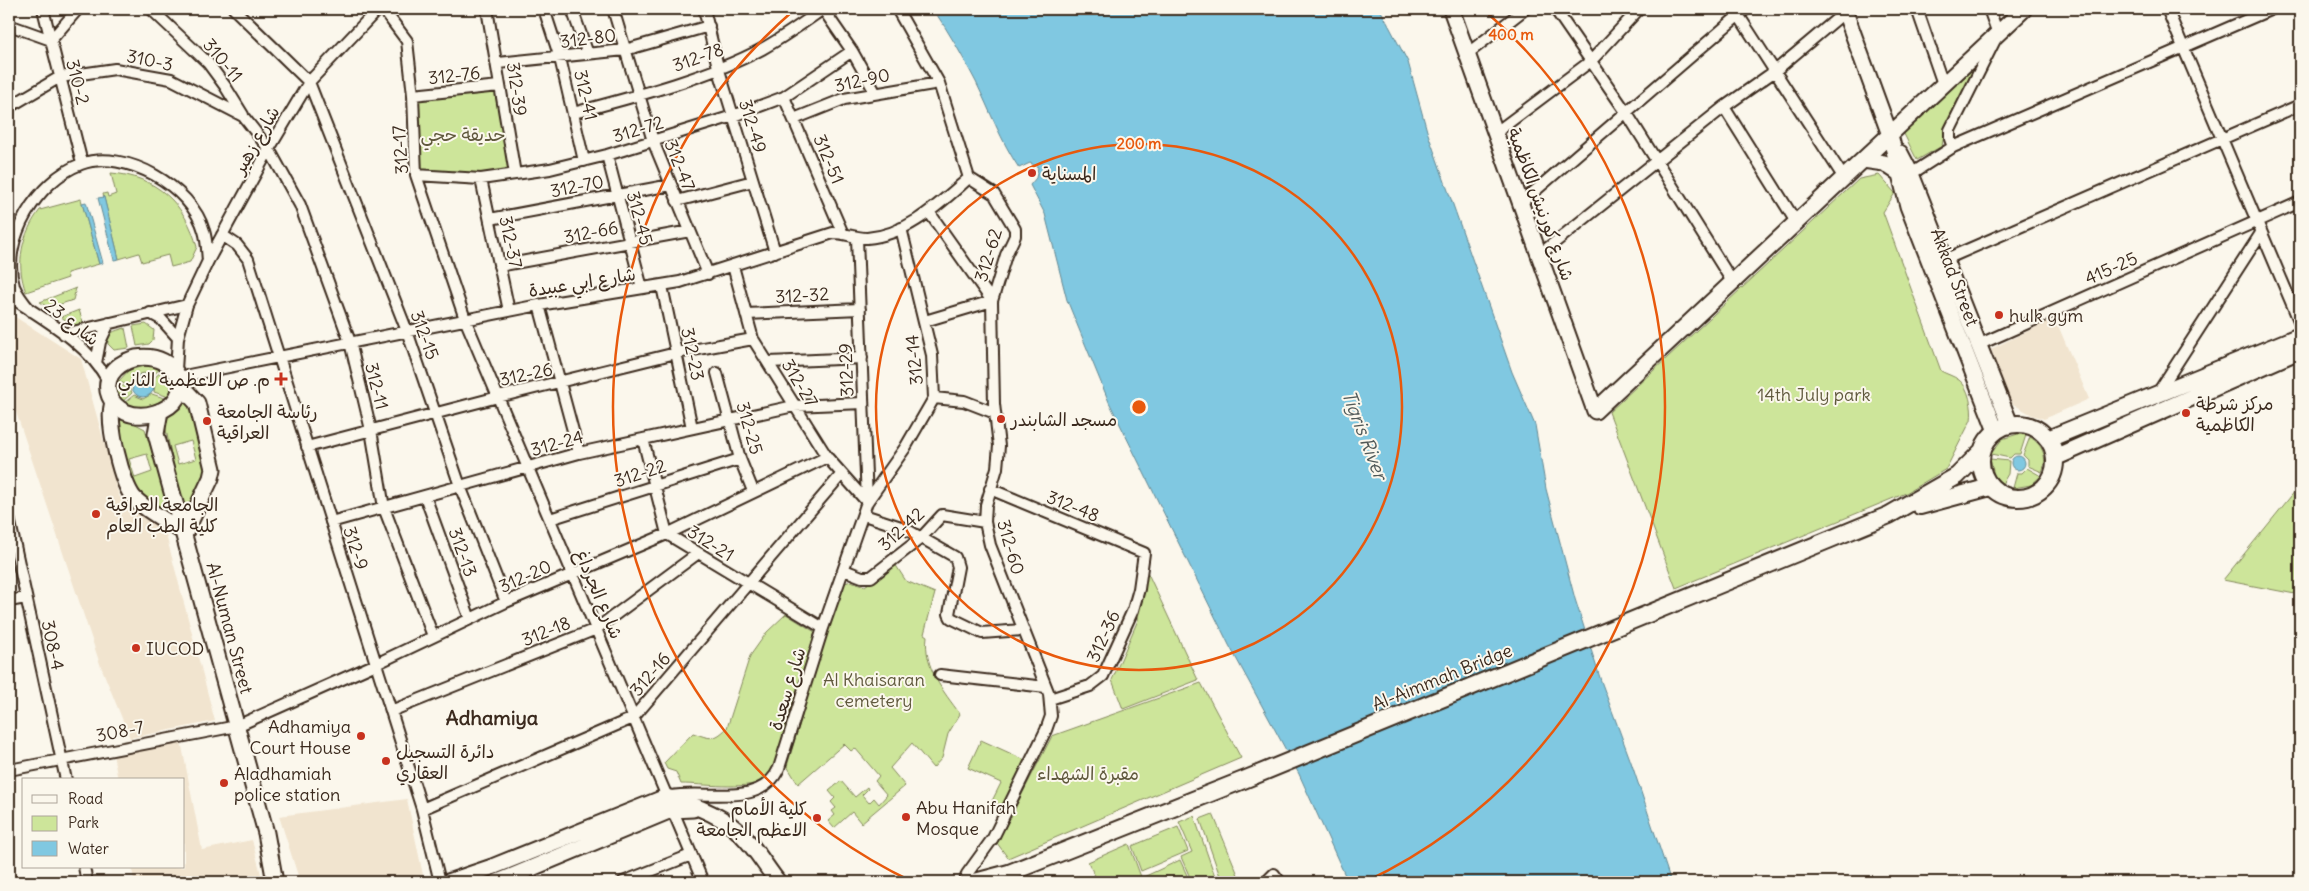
<svg xmlns="http://www.w3.org/2000/svg" width="2309" height="891" viewBox="0 0 2309 891" font-family="Delius,'Playpen Sans Arabic',sans-serif">
  <style>
    .built { fill: #f1e4cf }
    .green { fill: #cde59a; stroke: #84885c; fill-rule: evenodd }
    .water { fill: #80c8e1; stroke: #648993 }
    .lines { fill: none; stroke-linecap: round; stroke-linejoin: round }
    .street-casing { stroke: #3b2a1e; stroke-width: 14 }
    .secondary-casing { stroke: #3b2a1e; stroke-width: 19 }
    .primary-casing { stroke: #3b2a1e; stroke-width: 20 }
    .street { stroke: #fbf7ec; stroke-width: 10 }
    .secondary { stroke: #fbf7ec; stroke-width: 15 }
    .primary { stroke: #fbf7ec; stroke-width: 16 }
    .ring { fill: none; stroke: #e8590c; stroke-width: 2.5 }
    .poi-dot { fill: #c8321e; stroke: #fbf7ec; stroke-width: 2 }
    .labels { text-anchor: middle; dominant-baseline: central; stroke-width: 4; stroke-linejoin: round; paint-order: stroke }
    .street-label { font-size: 18px; fill: #3b2a1e; stroke: #fbf7ec }
    .park-label { font-size: 18px; fill: #60593d; stroke: #fbf7ec }
    .poi-label { font-size: 18px; fill: #3b2a1e; stroke: #fbf7ec; text-anchor: start }
    .water-label { font-size: 19px; font-style: italic; fill: #505958; stroke: #fbf7ec }
    .quarter-label { font-size: 20px; font-weight: bold; fill: #3b2a1e; stroke: #fbf7ec }
    .centre { fill: #e8590c; stroke: #fbf7ec; stroke-width: 2.5 }
    .ring-label { font-size: 15px; text-anchor: middle; font-weight: bold; fill: #e8590c; stroke: #fbf7ec; stroke-width: 4; stroke-linejoin: round; paint-order: stroke }
  </style>
  <rect width="100%" height="100%" fill="#fbf7ec"/>
  <filter id="ink" filterUnits="userSpaceOnUse"><feTurbulence type="fractalNoise" baseFrequency=".02" numOctaves="2"/><feDisplacementMap in="SourceGraphic" scale="10" xChannelSelector="R" yChannelSelector="G"/><feConvolveMatrix kernelMatrix="1 2 1 2 8 2 1 2 1" color-interpolation-filters="sRGB"/></filter>
  <g filter="url(#ink)">
    <path class="built" d="M 9,313 L 81,359 L 119,496 L 165,531 L 215,721 L 130,738 L 100,664 L 15,409 L 9,405 Z
      M 2055,318 L 2089,399 L 2044,419 L 2032,415 L 2013,404 L 2006,394 L 1991,349 Z
      M 180,736 L 202,850 L 252,840 L 263,882 L 134,882 L 132,867 L 184,867 L 184,780 L 118,780 L 112,749 Z
      M 407,799 L 423,875 L 400,882 L 300,882 L 279,816 Z"/>
    <path class="green" d="M 1976,63 L 1979,65 L 1945,129 L 1942,146 L 1917,160 L 1903,132 Z
      M 494,87 L 502,98 L 515,174 L 416,175 L 413,95 Z
      M 111,173 C 156,176 186,204 197,247 L 190,262 L 171,267 L 168,255 L 142,262 L 139,253 L 119,259 L 103,194 L 107,193 L 108,197 L 116,194 Z
      M 1879,175 L 1895,193 L 1883,212 L 1941,371 C 1946,374 1954,376 1959,380 C 1969,387 1973,409 1971,420 L 1946,469 L 1906,493 L 1676,588 L 1609,412 L 1859,179 Z
      M 81,199 L 99,264 L 67,273 L 68,278 L 26,292 C 15,264 22,233 40,210 Z
      M 76,288 L 73,300 L 49,308 L 40,302 Z
      M 79,310 L 84,325 L 76,327 L 61,317 Z
      M 146,324 L 154,330 L 153,340 L 149,344 L 137,346 L 133,326 Z
      M 125,328 L 129,348 L 114,350 L 108,344 C 106,332 115,331 125,328 Z
      M 148,365 L 161,368 L 151,377 L 144,373 L 136,375 L 130,385 L 118,382 L 129,370 Z
      M 164,369 C 172,377 175,386 169,397 L 154,392 L 155,384 L 153,379 Z
      M 117,384 L 130,388 L 132,393 L 122,402 L 117,394 Z
      M 152,394 L 167,399 C 153,408 140,411 124,403 L 134,395 L 143,399 Z
      M 187,395 L 210,473 L 184,516 L 165,425 L 171,411 ZM 191,441 L 196,459 L 178,464 L 173,446 Z
      M 119,418 L 126,419 L 145,429 L 173,518 L 135,493 L 116,421 ZM 147,454 L 152,472 L 135,478 L 129,459 Z
      M 2018,434 L 2026,435 L 2020,454 L 2014,454 L 2010,458 L 1991,454 L 2002,439 Z
      M 2030,437 C 2043,445 2048,458 2042,472 L 2028,466 L 2028,460 L 2023,455 Z
      M 1990,459 L 2009,461 L 2008,474 L 2002,484 L 1994,475 Z
      M 2027,468 L 2041,476 L 2031,485 L 2013,488 L 2017,473 L 2022,473 Z
      M 2300,485 L 2300,595 L 2223,580 Z
      M 895,564 L 906,581 L 935,593 L 924,634 L 927,636 C 923,667 943,691 960,714 L 948,734 L 942,758 L 933,768 L 912,743 L 890,768 L 905,786 L 861,823 L 852,812 L 834,828 L 828,821 L 835,815 L 832,811 L 836,808 L 831,802 L 835,798 L 829,791 L 841,781 L 855,797 L 867,787 L 868,789 L 862,795 L 869,803 L 874,798 L 879,804 L 887,795 L 875,781 L 879,776 L 855,748 L 851,751 L 844,744 L 798,784 L 787,766 L 827,631 L 845,583 L 851,581 L 865,586 Z
      M 1144,565 L 1198,680 L 1123,709 L 1112,680 L 1138,620 Z
      M 786,614 L 815,632 L 775,766 C 772,771 769,778 763,781 C 744,790 703,784 681,784 L 676,772 L 667,769 L 664,763 L 693,733 C 709,738 713,742 727,728 L 750,656 L 767,632 Z
      M 1201,683 L 1241,758 L 1008,858 L 997,843 L 1052,736 Z
      M 981,740 L 1025,760 L 1003,806 L 992,801 L 1001,783 L 968,768 Z
      M 1213,814 L 1241,882 L 1222,882 L 1200,819 Z
      M 1194,816 L 1217,882 L 1192,882 L 1181,857 L 1192,852 L 1179,822 Z
      M 1178,827 L 1188,851 L 1141,871 L 1132,846 Z
      M 1129,844 L 1141,877 L 1130,882 L 1098,882 L 1088,862 Z
      M 1180,860 L 1190,882 L 1133,882 Z"/>
    <path class="water" d="M 933,9 L 1380,9 L 1408,62 L 1427,131 L 1512,372 L 1535,425 L 1546,489 L 1575,599 L 1601,681 L 1631,762 L 1671,882 L 1348,882 L 1299,774 L 1229,645 L 1109,402 L 1067,300 L 1045,214 L 1030,185 L 1036,178 L 1038,167 L 1030,163 L 1019,168 C 1001,141 990,111 976,82 C 963,57 949,32 933,9 Z
      M 104,197 L 119,259 L 114,260 L 98,198 Z
      M 86,202 L 103,263 L 99,264 L 82,203 Z
      M132 386a11 11 0 1 1 22 0a11 11 0 1 1-22 0Z
      M2011 463a7 7 0 1 1 14 0a7 7 0 1 1-14 0Z"/>
    <g class="lines">
      <g class="street-casing">
        <path id="street" d="M 43,9 L 82,163
          M 151,9 L 208,63 L 225,86 L 243,115
          M 234,9 L 309,82 L 407,331 L 460,486 L 506,602
          M 383,9 L 407,41 L 413,95 L 416,175 L 465,319 L 703,882
          M 487,9 L 515,174
          M 544,9 L 560,58 L 584,161
          M 572,9 L 588,54
          M 613,9 L 653,141 L 708,274
          M 704,9 L 718,67 L 775,252
          M 823,9 L 852,51 L 875,92
          M 897,9 L 939,83 L 969,178
          M 1555,9 L 1626,112 L 1733,283
          M 1730,9 L 1739,16 L 1844,178
          M 1917,9 L 1943,84
          M 2167,9 L 2300,323
          M 9,25 L 51,40 L 78,9
          M 1467,54 L 1525,9
          M 498,63 L 625,50 L 709,26
          M 413,95 L 499,86
          M 784,97 L 843,234
          M 9,107 L 60,77 L 115,69 L 171,79 L 243,116 L 269,149 L 300,205 L 350,342 L 371,430 L 384,508 L 433,636
          M 1724,107 L 1796,222
          M 573,113 C 633,97 708,78 762,49 C 784,37 803,23 823,9
          M 794,119 L 844,99 L 939,83
          M 1495,133 L 1591,61 L 1639,9
          M 1953,147 L 1950,139 L 1950,130 L 1998,34 L 1989,9
          M 607,155 L 642,288
          M 1911,174 L 1953,147 L 2272,9
          M 416,175 L 481,179 L 550,169 L 607,155 L 733,116 L 784,97 L 852,51
          M 481,179 L 509,311
          M 677,201 L 753,181
          M 1521,203 L 1746,9
          M 929,212 L 992,301 L 994,404 L 999,446 L 997,468 L 986,505 L 985,522 L 990,545 L 1049,694 L 1051,716 L 1046,730 L 993,838 L 967,874 L 965,882
          M 490,219 L 671,185
          M 222,235 L 237,245 L 248,259 L 422,809 L 440,882
          M 1539,255 L 1724,107 L 1775,71 L 1845,12
          M 1946,259 L 2300,105
          M 499,266 L 690,231
          M 733,266 L 753,339 L 827,457 L 867,502
          M 662,286 L 692,428
          M 9,296 C 45,320 87,342 108,381
          M 539,305 L 579,453
          M 31,311 C 25,304 18,296 14,286 C 0,240 38,180 81,164 C 125,148 192,187 204,231 C 207,240 207,251 208,261
          M 150,313 L 161,319 L 178,338
          M 746,314 L 860,309
          M 925,321 L 992,301 L 1006,255 L 1015,236 L 1015,229 L 994,194 L 969,178
          M 64,334 L 187,305
          M 1978,345 L 2300,202
          M 769,362 L 862,358
          M 96,363 L 100,342 L 109,323
          M 176,370 L 178,338 L 187,305 L 208,261 L 269,149 L 309,82 L 378,9
          M 717,373 L 740,459 L 753,491
          M 179,377 L 539,305 L 680,282 L 833,233 C 845,233 855,238 867,238 C 908,235 940,203 969,178
          M 2157,394 L 2261,233
          M 934,398 L 964,401 L 995,413
          M 643,439 L 667,534 L 823,628
          M 307,447 L 498,397 L 676,353 L 753,339
          M 990,489 L 1144,553 L 1139,589 L 1133,610 L 1103,676 L 1090,686 L 1050,699
          M 425,496 L 470,619
          M 867,502 L 905,448 L 934,398 L 932,355 L 901,228
          M 864,515 L 904,528 L 955,557 L 958,567 L 949,614 L 951,618 L 982,633 L 1022,630
          M 9,518 L 66,780
          M 550,519 L 740,459
          M 331,522 L 579,453 L 794,406 L 863,403
          M 844,570 L 862,577 L 871,577 L 921,538 L 942,515 L 985,522
          M 9,601 L 26,598
          M 940,675 L 1046,687
          M 391,711 L 596,629 L 697,554
          M 9,770 L 237,726 L 376,664 L 506,602 L 667,534 L 827,457
          M 671,796 C 706,789 761,809 779,768 L 823,628 L 867,502 L 857,238
          M 422,809 L 633,718 L 841,475
          M 84,867 L 87,882
          M 623,882 L 691,855
          M 1266,882 L 1274,874 L 1280,882"/>
      </g>
      <g class="secondary-casing">
        <path id="secondary" d="M 1451,9 L 1595,411 L 2024,9
          M 1844,9 L 1890,135 L 1908,206 L 1996,431
          M 1900,153 L 1911,174 L 2010,424
          M 1863,160 L 1884,163 L 1899,173
          M 136,358 C 179,351 200,399 155,413 C 110,427 85,372 136,358 Z
          M 113,403 C 106,421 122,485 134,498 C 148,512 169,522 185,533 L 211,478 L 213,469 L 197,403 L 181,386
          M 160,411 L 156,434 L 266,833 L 275,882
          M 448,882 L 492,867 L 666,797 C 692,804 723,815 742,835 C 756,849 766,867 778,882
          M 498,882 L 671,810 L 693,809"/>
      </g>
      <g class="primary-casing">
        <path id="primary" d="M1981 461a37 37 0 1 1 74 0a37 37 0 1 1-74 0Z
          M 2048,439 L 2300,336
          M 2056,457 L 2300,350
          M 1920,506 L 1990,487
          M 975,882 L 1009,873 L 1246,779 L 1889,515 L 1957,476 L 1981,452"/>
      </g>
      <use href="#street" class="street"/>
      <use href="#secondary" class="secondary"/>
      <use href="#primary" class="primary"/>
    </g>
  </g>
  <g class="ring">
    <circle cx="1139" cy="407" r="263"/>
    <path d="M913 882A526 526 0 0 1 794 10M1484 10A526 526 0 0 1 1365 882"/>
  </g>
  <g class="poi-dot">
    <circle cx="1032" cy="173" r="5"/>
    <circle cx="1999" cy="315" r="5"/>
    <path d="M278.5 371.5h5v5h5v5h-5v5h-5v-5h-5v-5h5z"/>
    <circle cx="2186" cy="413" r="5"/>
    <circle cx="1001" cy="419" r="5"/>
    <circle cx="207" cy="421" r="5"/>
    <circle cx="96" cy="514" r="5"/>
    <circle cx="136" cy="648" r="5"/>
    <circle cx="361" cy="736" r="5"/>
    <circle cx="386" cy="761" r="5"/>
    <circle cx="224" cy="783" r="5"/>
    <circle cx="906" cy="817" r="5"/>
    <circle cx="817" cy="818" r="5"/>
  </g>
  <g class="labels">
    <g class="street-label">
      <text transform="translate(588 38) rotate(-7)">312-80</text>
      <text transform="translate(698 57) rotate(-20)">312-78</text>
      <text transform="translate(150 60) rotate(12)">310-3</text>
      <text transform="translate(223 60) rotate(50)">310-11</text>
      <text transform="translate(454 75) rotate(-6)">312-76</text>
      <text transform="translate(862 80) rotate(-12)">312-90</text>
      <text transform="translate(78 82) rotate(76)">310-2</text>
      <text transform="translate(517 89) rotate(82)">312-39</text>
      <text transform="translate(586 95) rotate(77)">312-41</text>
      <text transform="translate(753 126) rotate(73)">312-49</text>
      <text transform="translate(638 129) rotate(-17)">312-72</text>
      <text transform="translate(256 140) rotate(-60)">شارع زهير</text>
      <text transform="translate(400 150) rotate(-94)">312-17</text>
      <text transform="translate(829 159) rotate(67)">312-51</text>
      <text transform="translate(680 165) rotate(68)">312-47</text>
      <text transform="translate(577 186) rotate(-11)">312-70</text>
      <text transform="translate(1541 204) rotate(70)">شارع كورنيش الكاظمية</text>
      <text transform="translate(640 218) rotate(75)">312-45</text>
      <text transform="translate(591 232) rotate(-11)">312-66</text>
      <text transform="translate(511 242) rotate(78)">312-37</text>
      <text transform="translate(988 255) rotate(-73)">312-62</text>
      <text transform="translate(2111 268) rotate(-24)">415-25</text>
      <text transform="translate(1955 277) rotate(69)">Akkad Street</text>
      <text transform="translate(582 282) rotate(-9)">شارع ابي عبيدة</text>
      <text transform="translate(802 295) rotate(-3)">312-32</text>
      <text transform="translate(72 322) rotate(38)">شارع 23</text>
      <text transform="translate(425 335) rotate(70)">312-15</text>
      <text transform="translate(693 354) rotate(78)">312-23</text>
      <text transform="translate(914 360) rotate(-96)">312-14</text>
      <text transform="translate(846 370) rotate(-92)">312-29</text>
      <text transform="translate(526 374) rotate(-12)">312-26</text>
      <text transform="translate(800 383) rotate(59)">312-27</text>
      <text transform="translate(377 386) rotate(76)">312-11</text>
      <text transform="translate(750 428) rotate(74)">312-25</text>
      <text transform="translate(557 443) rotate(-15)">312-24</text>
      <text transform="translate(640 473) rotate(-18)">312-22</text>
      <text transform="translate(1073 506) rotate(22)">312-48</text>
      <text transform="translate(901 529) rotate(-42)">312-42</text>
      <text transform="translate(711 543) rotate(32)">312-21</text>
      <text transform="translate(1011 547) rotate(74)">312-60</text>
      <text transform="translate(356 548) rotate(72)">312-9</text>
      <text transform="translate(463 552) rotate(70)">312-13</text>
      <text transform="translate(525 576) rotate(-24)">312-20</text>
      <text transform="translate(599 594) rotate(67)">شارع الجرداغ</text>
      <text transform="translate(230 628) rotate(75)">Al-Numan Street</text>
      <text transform="translate(546 631) rotate(-22)">312-18</text>
      <text transform="translate(1103 636) rotate(-65)">312-36</text>
      <text transform="translate(53 645) rotate(78)">308-4</text>
      <text transform="translate(650 674) rotate(-49)">312-16</text>
      <text transform="translate(1442 677) rotate(-22)">Al-Aimmah Bridge</text>
      <text transform="translate(787 689) rotate(-73)">شارع سعدة</text>
      <text transform="translate(120 731) rotate(-11)">308-7</text>
    </g>
    <g class="park-label">
      <text x="463" y="134">حديقة حجي</text>
      <text x="1814" y="394">14th July park</text>
      <text x="874" y="679">Al Khaisaran<tspan x="874" dy="21">cemetery</tspan></text>
      <text x="1088" y="773">مقبرة الشهداء</text>
    </g>
    <g class="poi-label">
      <text x="1042" y="173">المسناية</text>
      <text x="2009" y="315">hulk gym</text>
      <text x="270" y="379" text-anchor="end">م. ص الاعظمية الثاني</text>
      <text x="2196" y="403">مركز شرطة<tspan x="2196" dy="21">الكاظمية</tspan></text>
      <text x="217" y="411">رئاسة الجامعة<tspan x="217" dy="21">العراقية</tspan></text>
      <text x="1011" y="419">مسجد الشابندر</text>
      <text x="106" y="504">الجامعة العراقية<tspan x="106" dy="21">كلية الطب العام</tspan></text>
      <text x="146" y="648">IUCOD</text>
      <text x="351" y="726" text-anchor="end">Adhamiya<tspan x="351" dy="21">Court House</tspan></text>
      <text x="396" y="751">دائرة التسجيل<tspan x="396" dy="21">العقاري</tspan></text>
      <text x="234" y="773">Aladhamiah<tspan x="234" dy="21">police station</tspan></text>
      <text x="916" y="807">Abu Hanifah<tspan x="916" dy="21">Mosque</tspan></text>
      <text x="807" y="808" text-anchor="end">كلية الأمام<tspan x="807" dy="21">الاعظم الجامعة</tspan></text>
    </g>
    <g class="water-label">
      <text transform="translate(1365 435) rotate(69)">Tigris River</text>
    </g>
    <g class="quarter-label">
      <text x="492" y="717">Adhamiya</text>
    </g>
  </g>
  <circle cx="1139" cy="407" r="8" class="centre"/>
  <g class="ring-label">
    <text x="1511" y="40">400 m</text>
    <text x="1139" y="149">200 m</text>
  </g>
  <rect width="2309" height="891" fill="none" stroke="#fbf7ec" stroke-width="30"/>
  <rect x="15" y="15" width="2279" height="861" fill="none" stroke="#3b2a1e" stroke-width="2" filter="url(#ink)"/>
  <rect x="22" y="778" width="162" height="90" fill="#fbf7ec" stroke="#aea59a"/>
  <rect x="32" y="795" width="25" height="8" fill="#fbf7ec" stroke="#aea59a"/>
  <text x="68" y="804" font-size="15" fill="#3b2a1e">Road</text>
  <rect x="32" y="816" width="25" height="15" fill="#cde59a" stroke="#aea59a"/>
  <text x="68" y="828" font-size="15" fill="#3b2a1e">Park</text>
  <rect x="32" y="841" width="25" height="15" fill="#80c8e1" stroke="#aea59a"/>
  <text x="68" y="854" font-size="15" fill="#3b2a1e">Water</text>
</svg>
